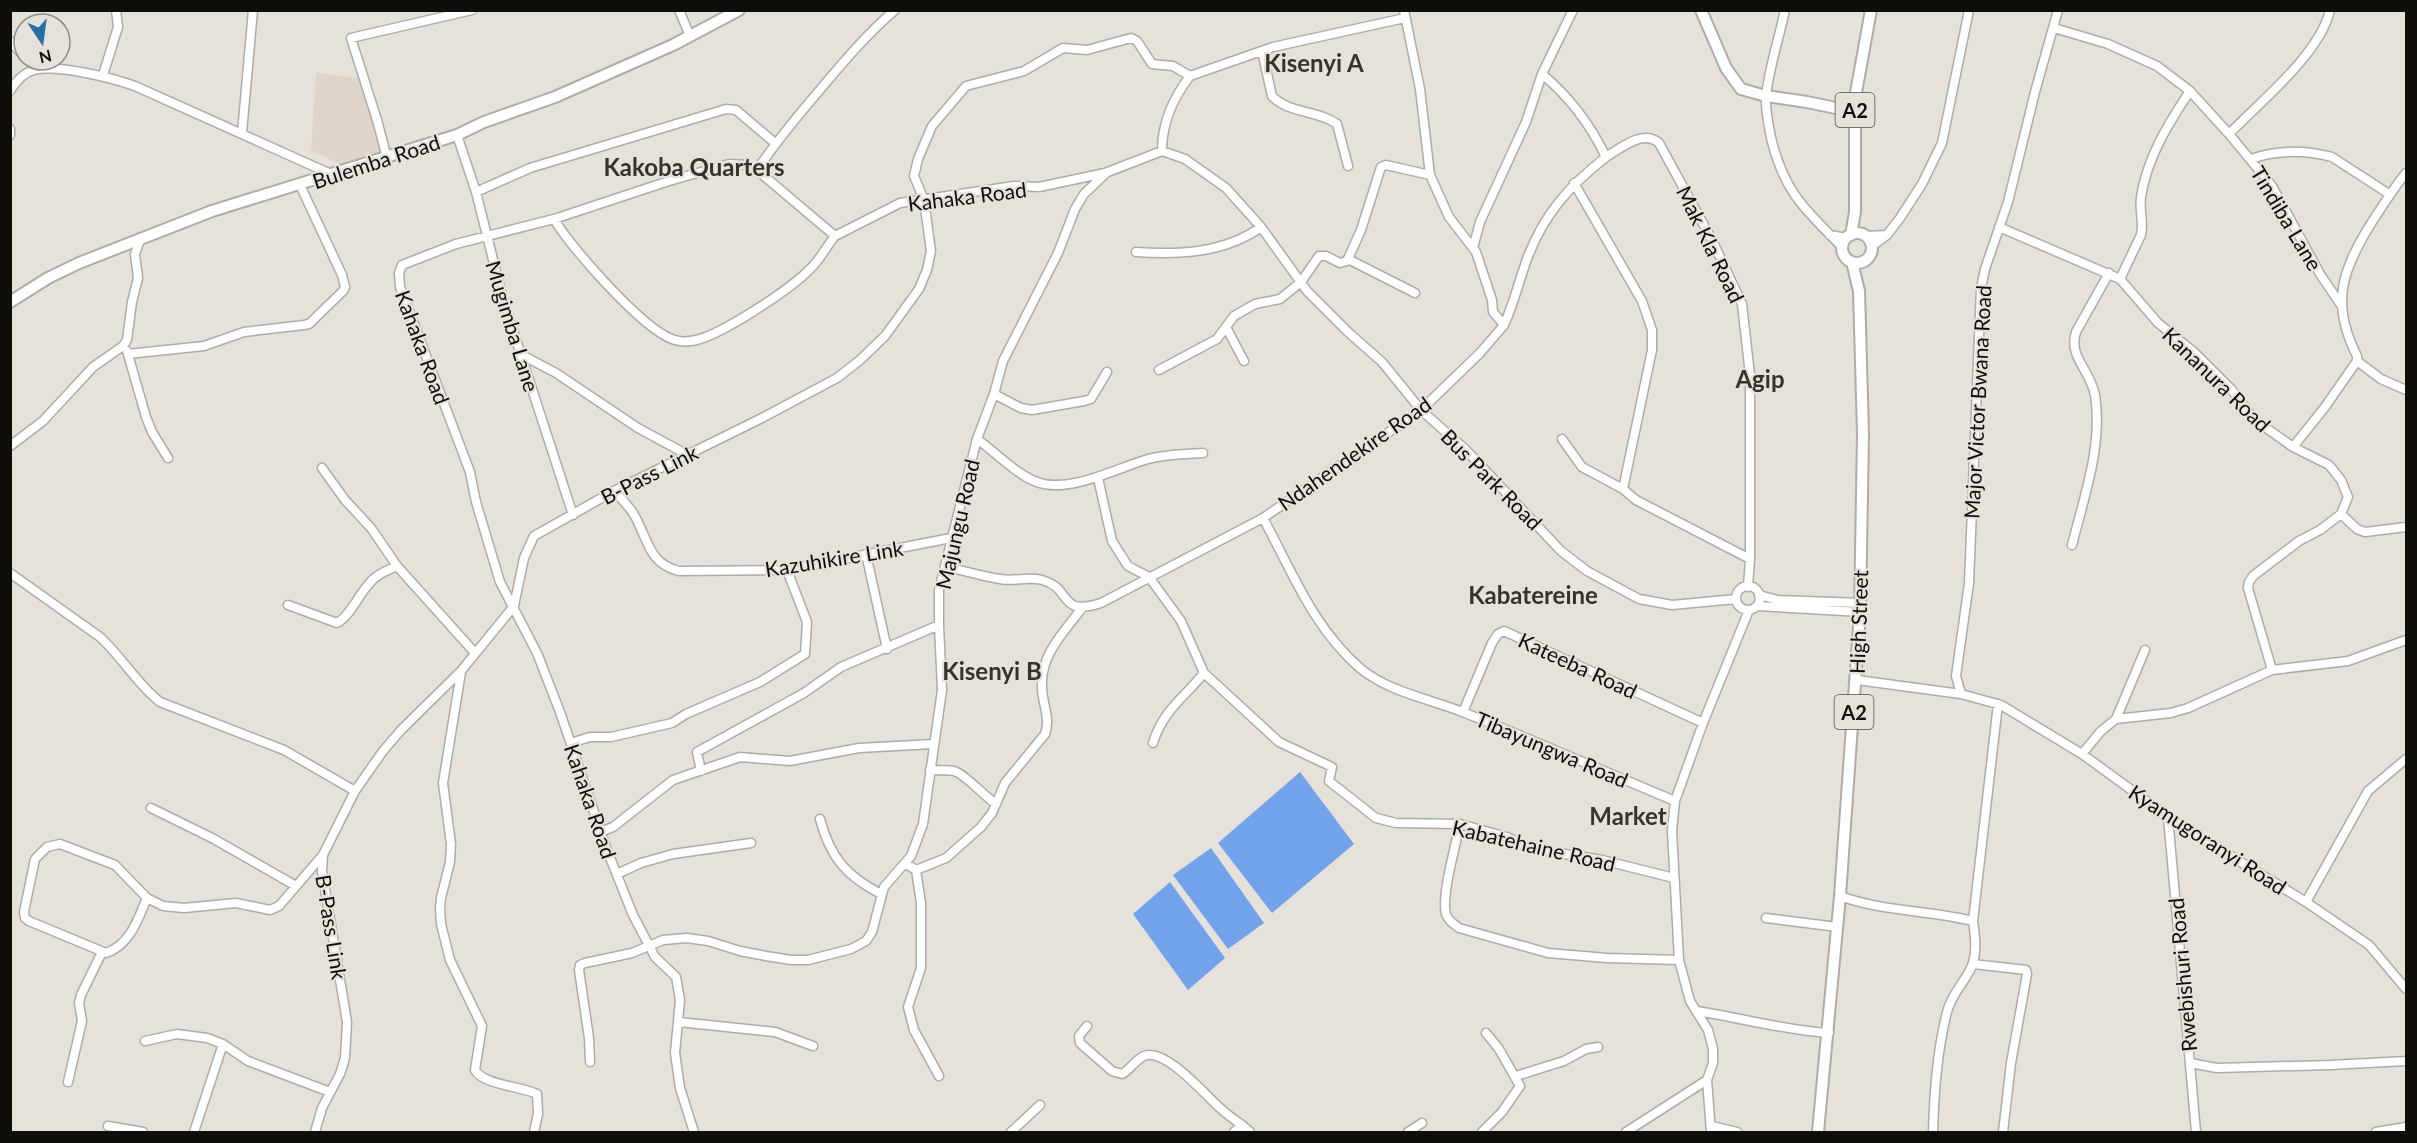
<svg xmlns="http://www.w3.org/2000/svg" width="2417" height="1143" viewBox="0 0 2417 1143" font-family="Lato,sans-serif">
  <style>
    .built { fill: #ded4c7 }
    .water { fill: #72a2e9 }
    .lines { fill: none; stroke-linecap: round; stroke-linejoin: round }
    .minor-casing { stroke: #b0aba5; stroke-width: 11 }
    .major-casing { stroke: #b0aba5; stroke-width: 14 }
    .minor { stroke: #fff; stroke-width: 8 }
    .major { stroke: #fff; stroke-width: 10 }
    .labels { text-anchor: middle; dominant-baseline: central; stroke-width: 4.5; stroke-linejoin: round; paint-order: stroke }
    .shield { fill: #e6e2db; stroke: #504e49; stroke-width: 1.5 }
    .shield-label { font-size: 20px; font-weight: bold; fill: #0f0e0b }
    .street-label { font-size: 21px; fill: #0f0e0b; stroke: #e6e2db }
    .quarter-label { font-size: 24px; font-weight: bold; fill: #36322d; stroke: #e6e2db }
  </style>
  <rect width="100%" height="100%" fill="#e6e2db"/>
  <path class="built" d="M 316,73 L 367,79 L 390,152 L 342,165 L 311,150 Z"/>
  <path class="water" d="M 1300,772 L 1354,844 L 1272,913 L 1218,843 Z
    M 1211,848 L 1264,923 L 1228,949 L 1173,875 Z
    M 1170,882 L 1225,958 L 1188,990 L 1133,914 Z"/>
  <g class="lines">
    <g class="minor-casing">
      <path id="minor" d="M 679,10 L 690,36
        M 1573,10 L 1542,74 C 1571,98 1590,124 1606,157 C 1621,148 1643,129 1659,143 L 1712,240 L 1742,304 L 1750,375 L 1750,559 L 1748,587
        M 1785,10 C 1779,39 1769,68 1766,96 C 1765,111 1769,128 1772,142 C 1786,195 1806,210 1842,247
        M 2054,28 L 2108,44 L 2157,66 L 2190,91 L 2229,134 L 2272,186 L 2320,274 L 2341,305
        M 10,41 L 24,56
        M 1262,51 L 1272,96 C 1289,114 1318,110 1337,124 L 1348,166
        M 103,75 L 118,27 L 116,10
        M 10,91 C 16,81 23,73 34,70 C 58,64 112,78 135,86 L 333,175
        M 10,129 L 10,135
        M 242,133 L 253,10
        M 2229,134 C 2260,102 2320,54 2330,10
        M 457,135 L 476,192 L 504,303 L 573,515
        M 1162,151 L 1185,159 L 1226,188 L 1261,227 L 1307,291 L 1348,332 L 1382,362 L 1421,410 L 1466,450 L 1561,551 L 1587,571 L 1639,599 L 1672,605 L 1736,599
        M 1162,151 C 1162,123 1173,98 1190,76 L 1273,47 L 1405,18
        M 387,158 L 377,120 L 351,38 L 472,10
        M 2251,159 C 2278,149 2304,150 2332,157 L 2389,194
        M 757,170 C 777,140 800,113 824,85 C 846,59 868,33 895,10
        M 2406,173 C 2393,189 2383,205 2372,222 C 2342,270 2330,303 2357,356 L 2357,361 L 2381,379 L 2406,390
        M 1574,183 L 1642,301 L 1652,330 L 1652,350 L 1623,489 L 1636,500 L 1750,559
        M 476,192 L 530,168 L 726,109 L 736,110 L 775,143
        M 554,219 C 570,247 642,328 672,339 C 676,341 685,342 690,341 C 715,340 792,288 810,269 C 820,260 826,247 835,236
        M 1999,227 L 2120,279 L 2158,323 L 2194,352 L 2231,389 L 2255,420 L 2293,447 L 2329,465 L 2341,480 L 2348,497 L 2341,514 L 2357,529 L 2365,532 L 2406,527
        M 1830,235 L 1846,238
        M 1865,236 L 1886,235
        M 1872,246 L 1887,235 L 1900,218 L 1922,184 L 1942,143 L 1969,10
        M 1473,248 L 1480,222 L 1526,122 L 1542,74
        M 1136,252 C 1179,255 1225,253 1261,227
        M 1348,259 L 1415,293
        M 2120,279 L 2141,235 C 2144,222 2139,210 2141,197 C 2147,158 2168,124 2190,91
        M 1504,325 C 1514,303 1519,281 1527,259 C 1544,214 1569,186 1606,157
        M 1226,327 L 1244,361
        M 127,351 L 146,417 L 152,432 L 168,458
        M 128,354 L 204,346 L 244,332 L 304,325 L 309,324 L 343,291 L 345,287 L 342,275 L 300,185
        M 520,354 L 556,373 L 638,428 L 686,454
        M 1159,370 L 1217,339 L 1234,316 L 1255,304 L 1280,299 L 1301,282 L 1319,256 L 1326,256 L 1340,263 L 1347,261 L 1361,230 L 1381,167 L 1386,165 L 1430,175
        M 994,394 L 1021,408 L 1032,410 L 1084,401 L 1091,399 L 1107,372
        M 977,439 C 995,452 1017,475 1037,482 C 1069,494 1117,468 1148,459 C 1166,454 1185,454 1203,453
        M 1562,439 L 1582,467 L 1623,489
        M 10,446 L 43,421 L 93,367 L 123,346 L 127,340 L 132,302 L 138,278 L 135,254 L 140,240
        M 2293,447 L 2325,407 L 2357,361
        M 322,468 L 345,500 L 371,528 L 397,566 L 475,653
        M 1098,478 L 1112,541 L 1128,566 L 1149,577 L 1181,621 L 1204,673 C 1184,698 1163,710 1153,743
        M 614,491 C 620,498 628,505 633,513 C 648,537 647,563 679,571 L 787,570 L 951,538
        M 1263,518 C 1292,571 1313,628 1361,669 C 1391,693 1431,699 1465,713 C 1536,741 1605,772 1675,801
        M 2072,545 C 2084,497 2103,445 2095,395 C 2090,369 2068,357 2076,332 L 2109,273
        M 866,554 L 887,649
        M 945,566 C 963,571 982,576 1000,579 C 1014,582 1028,576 1042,580 C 1073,588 1057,617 1101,603 L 1263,518 L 1421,410 L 1480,353 L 1504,325 L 1493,312 L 1492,300 L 1476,252 L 1449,217 L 1430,175 L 1420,89 L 1404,10
        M 10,573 L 100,637 C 122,657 136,683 160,702 L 284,750 L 355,791
        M1736 598a12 12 0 1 1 24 0a12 12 0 1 1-24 0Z
        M 1759,595 L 1778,600 L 1860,603
        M 288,605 L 337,623 C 350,616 358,596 368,585 C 375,575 386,571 397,566
        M 1757,606 L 1860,612
        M 2272,670 L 2248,588 L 2249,582 L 2253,576 L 2299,541 L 2320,530 L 2341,514
        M 461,672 L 443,783 L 451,844 L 450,862 L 441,898 L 440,909 L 441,924 L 450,960 L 482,1026 L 475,1070 C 483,1085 521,1086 537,1094 L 538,1114 L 534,1132
        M 1204,673 L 1279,742 L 1332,767 L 1329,781 L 1376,818 L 1396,823 L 1460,824 L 1507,837 L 1533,849 L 1602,860 L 1674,878
        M 1857,680 L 1961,694 L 2001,705 L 2082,754 L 2177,823 L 2306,902 L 2369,945 L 2406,989
        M 1961,694 L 1956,676 L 1969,583 L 1981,288 L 1985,269 L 2008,202 L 2035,92 L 2058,10
        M 1463,712 L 1492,643 L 1498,634 L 1504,631 L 1703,723
        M 2116,719 L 2171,713 L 2188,708 L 2272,670 L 2348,661 L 2406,640
        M 571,743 L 590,737 L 611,737 L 672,723 L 686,714 L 760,682 L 805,654 L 807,622 L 787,570
        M 2082,754 L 2101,731 L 2116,719 L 2145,650
        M 930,770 C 938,770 947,770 954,771 C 965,774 984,796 996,804
        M 701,771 L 697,752 L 804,693 L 841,667 L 939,625
        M 151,808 L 214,839 L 296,886
        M 2168,817 L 2196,1132
        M 820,819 C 830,857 846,876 881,894
        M 1460,824 C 1456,844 1441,896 1446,914 C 1448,921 1454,924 1459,928 L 1548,953 L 1607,958 L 1679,960
        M 600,832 L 613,827 L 673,780 L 740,757 L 790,761 L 859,748 L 933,744
        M 906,864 L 916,870 L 946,858 L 981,827 L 992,813 L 1005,783 L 1045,734 C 1051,718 1042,703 1042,687 C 1040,655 1064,632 1082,608
        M 916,870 L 921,903 L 921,968 L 908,1007 L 914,1030 L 939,1076
        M 617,874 L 641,863 L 673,854 L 751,843
        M 1840,896 C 1884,912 1929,910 1973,921
        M 147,898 C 138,919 130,945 106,953 L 29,921 L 25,918 L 24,912 L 35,859 L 47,847 L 60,844 L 115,865 L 147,898 L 163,906 L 184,908 L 236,903 L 270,910 L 279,906 L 322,856
        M 2306,902 L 2368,791 L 2406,759
        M 1766,918 L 1837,927
        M 1973,964 L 2026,970 L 2027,974 L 2011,1063 L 2003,1132
        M 1697,1011 C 1741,1018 1784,1030 1829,1033
        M 679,1022 L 775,1032 L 813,1046
        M 1087,1026 L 1079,1036 L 1080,1043 L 1112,1071 L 1122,1074 C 1130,1070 1135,1060 1144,1056 C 1165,1047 1205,1095 1220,1108 C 1226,1114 1235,1120 1242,1125
        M 145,1041 L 177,1034 L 207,1038 L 223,1044 L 248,1061 L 330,1092
        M 590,1062 L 589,1038 L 579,970 L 580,965 L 585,963 L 632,953 L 663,940 L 687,938 L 708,941 L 740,951 L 766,956 L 791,960 L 808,960 L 851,949 L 866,941 L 872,932 L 884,887 L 911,856 L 923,824 L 942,690 L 939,625 L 939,590 L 977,439 L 994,394 L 1003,361 L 1058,253 L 1075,209 L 1084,194 L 1105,174
        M 2190,1063 L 2217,1068 L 2330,1065 L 2406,1061
        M 1516,1076 L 1564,1061 L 1586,1049 L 1598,1047
        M 1707,1080 L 1711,1132
        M 68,1082 L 82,1021 L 79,1003 L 81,995 L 102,952
        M 108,1126 L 143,1132
        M 1712,1126 L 1737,1132
        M 194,1132 L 223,1044
        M 315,1132 L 322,1108 L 340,1074 L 345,1058 L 347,1022 L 322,871 L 323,855 L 355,791 L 383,751 L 401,730 L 461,671 L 514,606 L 524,558 L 534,536 L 614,491 L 762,418 L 837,378 L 860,360 L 885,336 L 919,289 L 927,270 L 931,251 L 924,200 L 914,176 L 918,159 L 932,126 L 966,86 L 1024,71 L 1063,48 L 1087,50 L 1131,38 L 1137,41 L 1152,64 L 1173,66 L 1190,76
        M 694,1132 L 680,1088 L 675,1053 L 680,1000 L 676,977 L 655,957 L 633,915 L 607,850 L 560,712 L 537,653 L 500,582 L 476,502 L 470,472 L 400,287 L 399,273 L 402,265 L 456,244 L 554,219 L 669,181 L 729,164 L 748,165 L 757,170 L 835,236 L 900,203 L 1014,186 L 1039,187 L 1105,173 L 1162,151
        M 1011,1132 L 1040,1105
        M 1234,1132 L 1242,1125 L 1250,1132
        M 1408,1132 L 1422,1123
        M 1482,1132 L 1502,1112 L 1520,1086 L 1499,1049 L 1486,1033
        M 1626,1132 L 1707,1080 L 1713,1063 L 1713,1049 L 1708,1030 L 1690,1001 L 1679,960 L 1672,831 L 1675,801 L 1703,723 L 1749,610
        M 1933,1132 C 1934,1093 1937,1051 1947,1012 C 1952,992 1968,979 1973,963 C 1977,950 1975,935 1973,921 L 1998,704
        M 2376,1132 L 2406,1127"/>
    </g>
    <g class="major-casing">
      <path id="major" d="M 1701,10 L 1726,68 L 1741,89 L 1766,96 L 1807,102 L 1855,112
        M1842 248a15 15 0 1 1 30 0a15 15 0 1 1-30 0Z
        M 1851,235 L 1855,212 L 1855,98 L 1871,10
        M 10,302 L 48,278 L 79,263 L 212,211 L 457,135 L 484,122 L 555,97 L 673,45 L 739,10
        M 1818,1132 L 1840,896 L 1860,612 L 1863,434 L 1859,291 L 1852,262"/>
    </g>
    <use href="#minor" class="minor"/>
    <use href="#major" class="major"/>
  </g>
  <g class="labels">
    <g class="shield">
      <rect x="1835.5" y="93" width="39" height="34" rx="4.5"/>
      <rect x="1834.5" y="695" width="39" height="34" rx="4.5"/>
    </g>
    <g class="shield-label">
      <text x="1855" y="110">A2</text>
      <text x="1854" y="712">A2</text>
    </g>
    <g class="street-label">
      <text transform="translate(376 161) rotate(-18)">Bulemba Road</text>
      <text transform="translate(967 196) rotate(-7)">Kahaka Road</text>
      <text transform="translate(2287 218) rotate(59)">Tindiba Lane</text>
      <text transform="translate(1711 244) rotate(64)">Mak Kla Road</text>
      <text transform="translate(513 326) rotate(73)">Mugimba Lane</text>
      <text transform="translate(423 347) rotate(70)">Kahaka Road</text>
      <text transform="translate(2217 379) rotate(44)">Kananura Road</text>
      <text transform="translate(1977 402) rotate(-87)">Major Victor Bwana Road</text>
      <text transform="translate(1354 453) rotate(-35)">Ndahendekire Road</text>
      <text transform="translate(649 474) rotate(-27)">B-Pass Link</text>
      <text transform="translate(1492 479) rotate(45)">Bus Park Road</text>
      <text transform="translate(957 524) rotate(-77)">Majungu Road</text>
      <text transform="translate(834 558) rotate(-9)">Kazuhikire Link</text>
      <text transform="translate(1858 622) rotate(-88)">High Street</text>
      <text transform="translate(1578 665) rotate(25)">Kateeba Road</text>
      <text transform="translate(1552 749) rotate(23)">Tibayungwa Road</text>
      <text transform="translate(591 801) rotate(71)">Kahaka Road</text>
      <text transform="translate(2208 839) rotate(33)">Kyamugoranyi Road</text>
      <text transform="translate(1534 845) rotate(13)">Kabatehaine Road</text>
      <text transform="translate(332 927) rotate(81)">B-Pass Link</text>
      <text transform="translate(2182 975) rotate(-95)">Rwebishuri Road</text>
    </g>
    <g class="quarter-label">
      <text x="1314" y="62">Kisenyi A</text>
      <text x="694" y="166">Kakoba Quarters</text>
      <text x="1760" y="378">Agip</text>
      <text x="1533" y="594">Kabatereine</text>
      <text x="992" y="670">Kisenyi B</text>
      <text x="1628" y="815">Market</text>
    </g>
  </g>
  <rect width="2417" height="1143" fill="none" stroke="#0f0e0b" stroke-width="24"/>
  <g transform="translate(42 42) rotate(167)"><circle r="28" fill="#e6e2db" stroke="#908d88" stroke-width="1.5"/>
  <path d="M0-4.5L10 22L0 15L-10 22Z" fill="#2371a3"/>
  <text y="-9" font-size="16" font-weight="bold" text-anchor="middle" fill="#0f0e0b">N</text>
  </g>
</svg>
